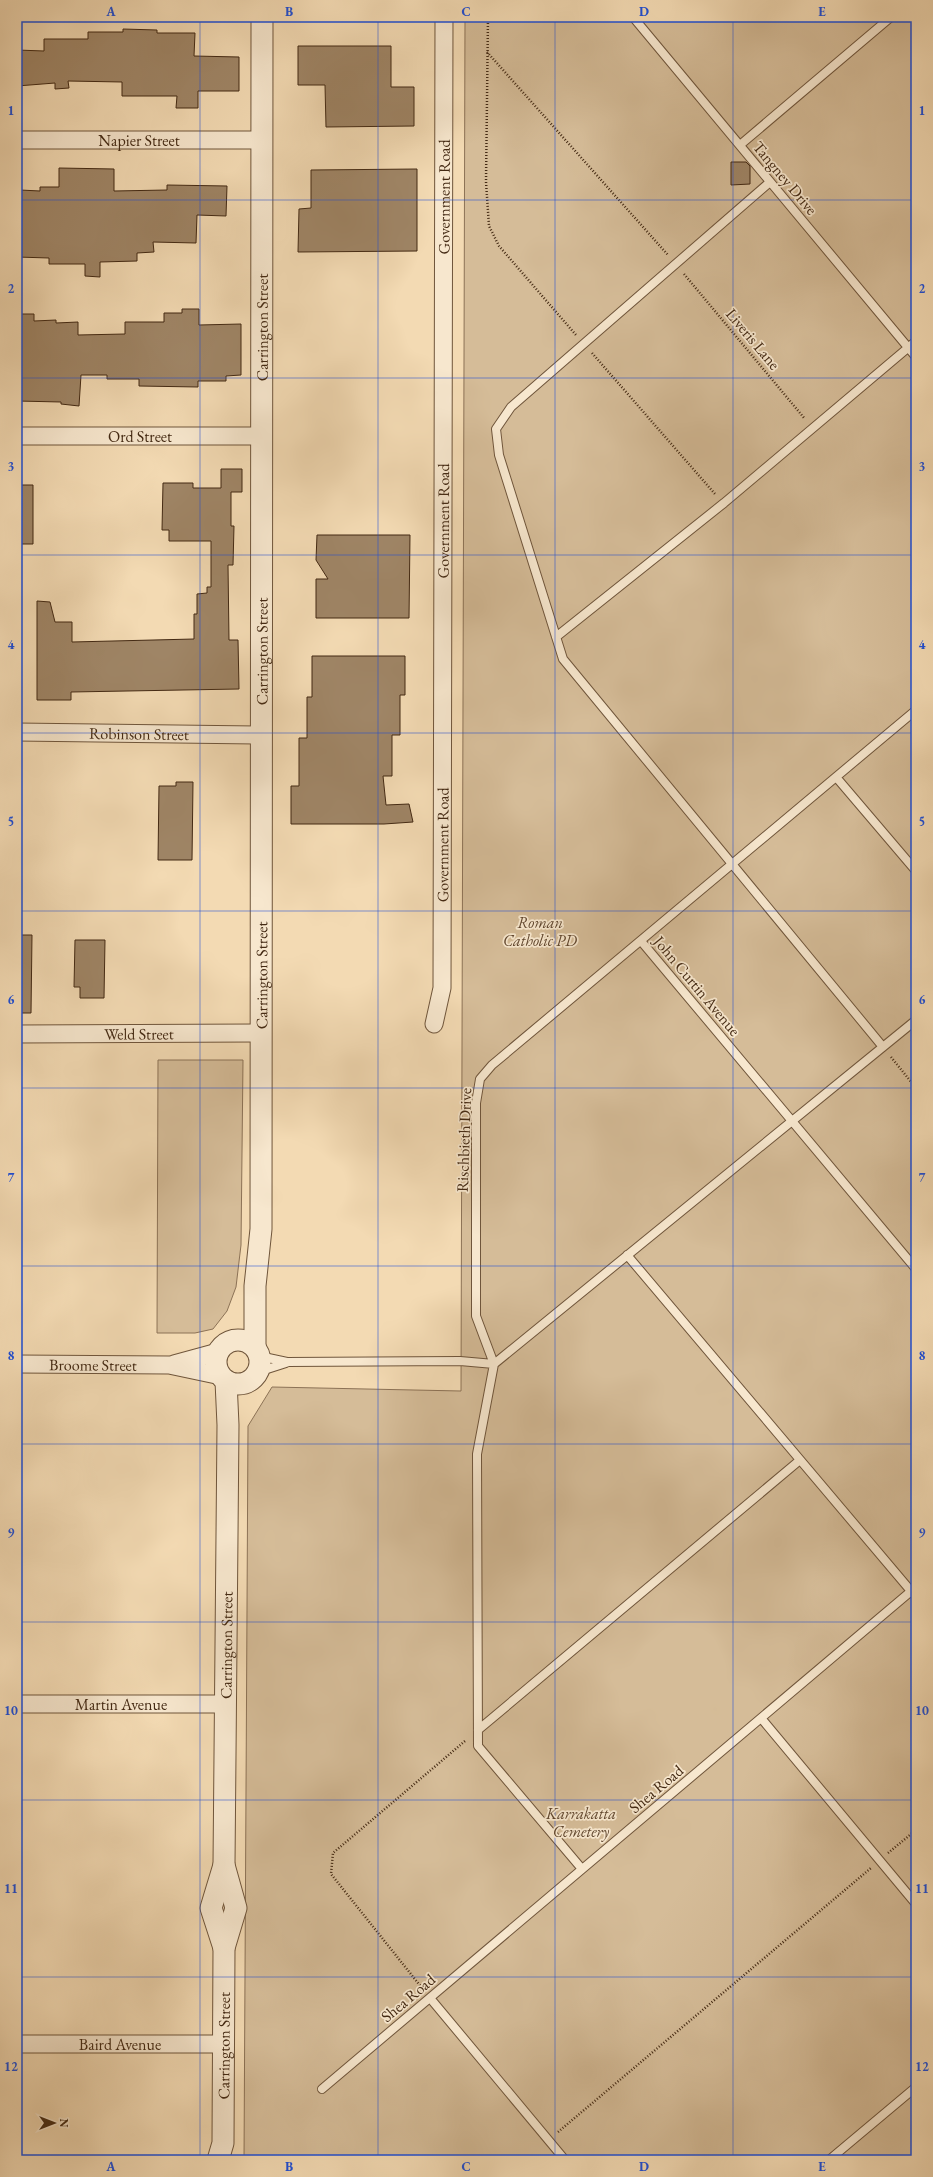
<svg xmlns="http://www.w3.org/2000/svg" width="933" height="2177" viewBox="0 0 933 2177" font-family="'EB Garamond',serif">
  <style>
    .green { fill: #d5bc98; stroke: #8c7256 }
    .building { fill: #9f8566; stroke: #432913 }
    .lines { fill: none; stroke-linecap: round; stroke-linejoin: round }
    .service-casing { stroke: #6f553b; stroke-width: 10 }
    .minor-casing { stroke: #6f553b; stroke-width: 19 }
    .tertiary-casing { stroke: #6f553b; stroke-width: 23 }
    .path { stroke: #432913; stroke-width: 2.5; stroke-dasharray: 1 2; stroke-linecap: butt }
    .service { stroke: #f7e7ce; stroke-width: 8 }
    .minor { stroke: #f7e7ce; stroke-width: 17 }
    .tertiary { stroke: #f7e7ce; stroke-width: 21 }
    .grid { fill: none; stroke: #1d4ed8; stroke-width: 1; stroke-opacity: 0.55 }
    .labels { text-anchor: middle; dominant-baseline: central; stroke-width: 3.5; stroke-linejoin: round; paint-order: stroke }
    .street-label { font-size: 16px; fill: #432913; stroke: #f7e7ce }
    .park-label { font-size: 16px; font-style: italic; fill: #60462e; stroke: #f7e7ce }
    .neatline { fill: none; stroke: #1d4ed8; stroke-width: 1.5 }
    .grid-label { font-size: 13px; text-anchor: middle; font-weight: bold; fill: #1d4ed8 }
  </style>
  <rect width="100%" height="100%" fill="#f3dab3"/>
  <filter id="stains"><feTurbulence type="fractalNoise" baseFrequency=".005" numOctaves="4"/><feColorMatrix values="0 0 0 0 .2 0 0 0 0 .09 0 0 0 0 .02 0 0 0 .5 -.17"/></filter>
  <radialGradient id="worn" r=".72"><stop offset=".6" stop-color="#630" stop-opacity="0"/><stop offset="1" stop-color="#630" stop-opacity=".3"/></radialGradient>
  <path class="green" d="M 465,17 L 916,17 L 916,2160 L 244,2160 L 248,1426 L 272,1387 L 461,1391 Z
    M 158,1060 L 243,1060 L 241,1245 L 236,1287 L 227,1311 L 213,1329 L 195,1333 L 157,1333 Z"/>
  <path class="building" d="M 123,29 L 157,30 L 157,33 L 195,33 L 194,56 L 239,57 L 239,91 L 198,91 L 198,108 L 176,108 L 177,96 L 122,96 L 122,82 L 68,81 L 69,88 L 55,89 L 55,83 L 17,86 L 17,50 L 44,51 L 44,39 L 88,39 L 88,32 L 123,32 Z
    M 298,46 L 391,46 L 391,87 L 414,87 L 414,126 L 326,127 L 325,85 L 298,85 Z
    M 731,162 L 746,162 L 750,166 L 750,184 L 731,185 Z
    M 59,168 L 114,169 L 114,191 L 167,190 L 167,185 L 227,186 L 226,216 L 197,215 L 196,243 L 153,242 L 154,252 L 137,253 L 137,261 L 100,262 L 100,277 L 85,276 L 85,264 L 49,264 L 49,258 L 17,257 L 17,197 L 19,197 L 20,190 L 40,191 L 40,187 L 59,187 Z
    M 417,169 L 417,251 L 298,252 L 299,209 L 311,208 L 311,170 Z
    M 182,309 L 199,309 L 199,325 L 241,324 L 241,375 L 226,376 L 226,381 L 198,381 L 198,387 L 139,386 L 139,379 L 107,379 L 107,375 L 81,375 L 79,406 L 61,404 L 61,402 L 17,401 L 17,314 L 34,314 L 34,321 L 56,320 L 56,323 L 78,322 L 78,335 L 125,334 L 125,322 L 164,322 L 164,313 L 182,313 Z
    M 221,469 L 242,469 L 242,492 L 231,492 L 231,526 L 234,526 L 233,565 L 228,565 L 229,640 L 238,640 L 239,689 L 71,692 L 71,700 L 37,700 L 37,601 L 50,602 L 55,622 L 72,622 L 72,642 L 194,639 L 194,614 L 197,614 L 197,594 L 207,593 L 207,587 L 211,587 L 211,541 L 169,541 L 169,530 L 162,530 L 163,483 L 193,483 L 193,488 L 221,488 Z
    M 17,485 L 33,485 L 33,544 L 17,544 Z
    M 317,535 L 410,535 L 409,618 L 316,618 L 316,579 L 328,579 L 316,560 Z
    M 312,656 L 405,656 L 405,695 L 400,695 L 400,735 L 392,735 L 392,776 L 383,776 L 386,805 L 409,804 L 413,822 L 384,824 L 291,824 L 291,786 L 299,786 L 299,738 L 307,738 L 307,697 L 312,697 Z
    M 176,782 L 193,782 L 192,860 L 158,860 L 159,786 L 176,786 Z
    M 17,935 L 32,935 L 31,1013 L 17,1013 Z
    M 75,940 L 105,940 L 104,998 L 80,998 L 80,987 L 74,987 Z"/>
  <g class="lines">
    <g class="service-casing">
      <path id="service" d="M 633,17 L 916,357
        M 740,145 L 891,17
        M 770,182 L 511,407 L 496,429 L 499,455 L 563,659 L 883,1047
        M 556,637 L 724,503 L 916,341
        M 836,777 L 916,871
        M 641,941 L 916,1269
        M 627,1255 L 916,1597
        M 259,1356 L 287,1362 L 460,1361 L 494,1364
        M 494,1364 L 476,1316 L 476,1103 L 480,1079 L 492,1065 L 916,710
        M 258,1372 L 286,1363
        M 761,1718 L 916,1904
        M 478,1730 L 800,1460
        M 582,1869 L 478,1746 L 477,1454 L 494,1364 L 916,1020
        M 430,1998 L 565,2160
        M 322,2089 L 916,1587
        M 829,2160 L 916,2087"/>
    </g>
    <g class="minor-casing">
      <g id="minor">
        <path id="s1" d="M 17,140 L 262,140"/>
        <path id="s2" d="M 17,436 L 263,436"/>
        <path id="s3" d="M 17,732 L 262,735"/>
        <path id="s4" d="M 434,1024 L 442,988 L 444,17"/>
        <path id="s5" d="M 17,1034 L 262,1033"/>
        <path id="s6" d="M 17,1364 L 169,1365 L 221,1376"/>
        <path d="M 174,1364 L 218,1352"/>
        <path id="s7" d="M 17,1704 L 226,1704"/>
        <path id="s8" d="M 17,2044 L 224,2044"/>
      </g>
    </g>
    <g class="tertiary-casing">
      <g id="tertiary">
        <circle cx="238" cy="1362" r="22"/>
        <path id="s9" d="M 255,1347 L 255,1286 L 261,1229 L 262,17"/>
        <path d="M 224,1948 L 211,1908 L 224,1865"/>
        <path id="s10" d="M 218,2160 L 223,2143 L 224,1948 L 236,1908 L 224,1865 L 228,1425 L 226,1381"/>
      </g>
    </g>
    <path class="path" d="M 488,17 L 486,182 L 489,226 L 499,246 L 576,335
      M 487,52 L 668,255
      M 684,274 L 805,419
      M 592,353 L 715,494
      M 891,1057 L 916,1088
      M 888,1853 L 916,1830
      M 422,1988 L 331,1874 L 333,1853 L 465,1741
      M 558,2132 L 871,1868"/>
    <use href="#service" class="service"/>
    <use href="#minor" class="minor"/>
    <use href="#tertiary" class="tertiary"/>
  </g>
  <path class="grid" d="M 200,17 L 200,2160M 378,17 L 378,2160M 555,17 L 555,2160M 733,17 L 733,2160M 17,200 L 916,200M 17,378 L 916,378M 17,555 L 916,555M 17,733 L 916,733M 17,911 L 916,911M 17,1088 L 916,1088M 17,1266 L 916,1266M 17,1444 L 916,1444M 17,1622 L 916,1622M 17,1800 L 916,1800M 17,1977 L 916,1977"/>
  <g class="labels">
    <g class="street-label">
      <text stroke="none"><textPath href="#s1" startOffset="122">Napier Street</textPath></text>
      <text transform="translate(785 178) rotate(50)">Tangney Drive</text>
      <text stroke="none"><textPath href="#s4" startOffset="828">Government Road</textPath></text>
      <text stroke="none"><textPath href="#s9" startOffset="1020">Carrington Street</textPath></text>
      <text transform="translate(753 339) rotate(50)">Liveris Lane</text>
      <text stroke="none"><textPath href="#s2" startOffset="123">Ord Street</textPath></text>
      <text stroke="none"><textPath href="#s4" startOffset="504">Government Road</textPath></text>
      <text stroke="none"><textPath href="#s9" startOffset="696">Carrington Street</textPath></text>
      <text stroke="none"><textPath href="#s3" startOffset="122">Robinson Street</textPath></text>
      <text stroke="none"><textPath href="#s4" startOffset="180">Government Road</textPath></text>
      <text stroke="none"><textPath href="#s9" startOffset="372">Carrington Street</textPath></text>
      <text transform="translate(697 986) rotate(50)">John Curtin Avenue</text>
      <text stroke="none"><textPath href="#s5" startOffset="122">Weld Street</textPath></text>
      <text transform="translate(464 1140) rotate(-88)">Rischbieth Drive</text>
      <text stroke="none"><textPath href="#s6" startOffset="76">Broome Street</textPath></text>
      <text stroke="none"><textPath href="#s10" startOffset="519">Carrington Street</textPath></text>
      <text stroke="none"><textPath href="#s7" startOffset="104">Martin Avenue</textPath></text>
      <text transform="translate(656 1789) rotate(-40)">Shea Road</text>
      <text transform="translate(408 1998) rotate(-40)">Shea Road</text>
      <text stroke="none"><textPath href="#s8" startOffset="103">Baird Avenue</textPath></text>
      <text stroke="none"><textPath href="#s10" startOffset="115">Carrington Street</textPath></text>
    </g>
    <g class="park-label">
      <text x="540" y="922">Roman<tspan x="540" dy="18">Catholic PD</tspan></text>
      <text x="581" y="1813">Karrakatta<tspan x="581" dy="18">Cemetery</tspan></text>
    </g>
  </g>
  <rect width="933" height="2177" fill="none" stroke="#f3dab3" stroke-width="44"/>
  <g transform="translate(54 2123) rotate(90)" stroke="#f7e7ce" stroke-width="3" paint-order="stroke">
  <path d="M0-3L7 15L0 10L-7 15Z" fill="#432913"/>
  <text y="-6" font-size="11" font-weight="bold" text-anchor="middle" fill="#432913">N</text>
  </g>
  <rect x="22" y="22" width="889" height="2133" class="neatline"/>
  <g class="grid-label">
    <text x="111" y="16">A</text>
    <text x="289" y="16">B</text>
    <text x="466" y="16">C</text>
    <text x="644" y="16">D</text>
    <text x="822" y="16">E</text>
    <text x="11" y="115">1</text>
    <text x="922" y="115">1</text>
    <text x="11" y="293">2</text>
    <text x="922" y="293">2</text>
    <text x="11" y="471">3</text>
    <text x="922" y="471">3</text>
    <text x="11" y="649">4</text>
    <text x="922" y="649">4</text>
    <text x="11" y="826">5</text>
    <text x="922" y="826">5</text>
    <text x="11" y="1004">6</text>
    <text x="922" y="1004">6</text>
    <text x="11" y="1182">7</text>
    <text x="922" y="1182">7</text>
    <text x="11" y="1360">8</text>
    <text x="922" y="1360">8</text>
    <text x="11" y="1537">9</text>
    <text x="922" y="1537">9</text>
    <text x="11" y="1715">10</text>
    <text x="922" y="1715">10</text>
    <text x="11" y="1893">11</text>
    <text x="922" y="1893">11</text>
    <text x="11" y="2071">12</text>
    <text x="922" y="2071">12</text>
    <text x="111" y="2171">A</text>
    <text x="289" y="2171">B</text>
    <text x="466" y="2171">C</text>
    <text x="644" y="2171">D</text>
    <text x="822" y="2171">E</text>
  </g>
  <rect width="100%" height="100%" filter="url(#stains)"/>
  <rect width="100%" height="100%" fill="url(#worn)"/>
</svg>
